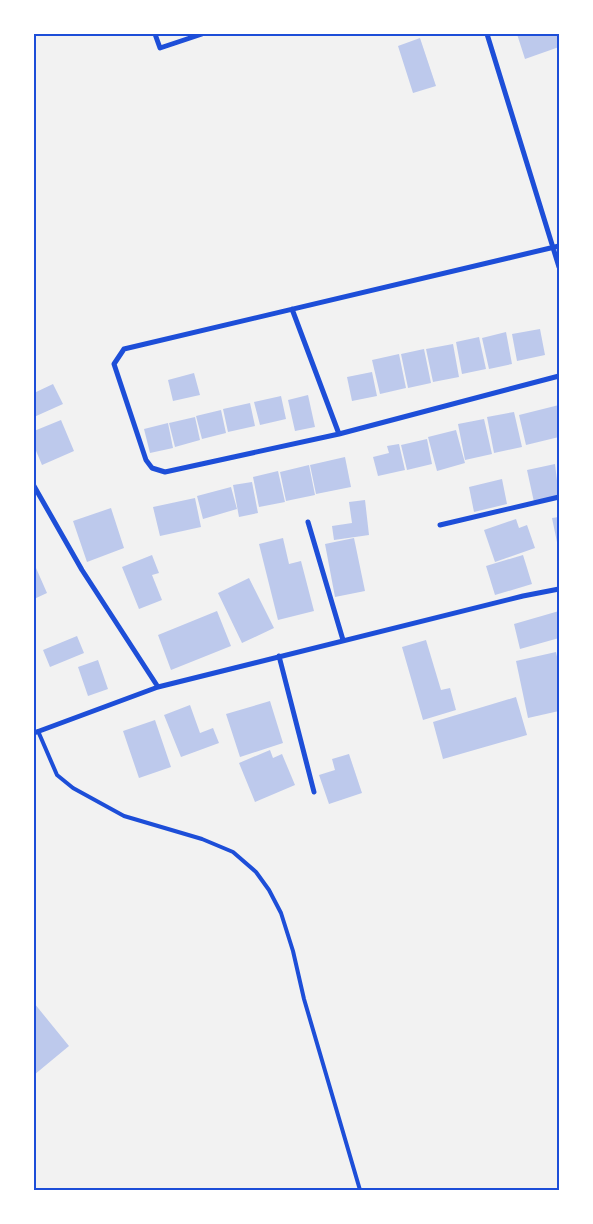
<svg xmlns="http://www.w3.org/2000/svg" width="593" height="1224" viewBox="0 0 593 1224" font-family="Figtree,sans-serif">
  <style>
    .building { fill: #bdc9ec }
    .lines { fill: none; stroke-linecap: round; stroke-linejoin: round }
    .service { stroke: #1d4ed8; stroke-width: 4 }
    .minor { stroke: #1d4ed8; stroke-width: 5 }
    .neatline { fill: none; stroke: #1d4ed8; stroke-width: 2 }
  </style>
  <rect width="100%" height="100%" fill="#f2f2f2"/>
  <path class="building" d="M 517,34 L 559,34 L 559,47 L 525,59 Z
    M 420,38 L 436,86 L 413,93 L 398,46 Z
    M 540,329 L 545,355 L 517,361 L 512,334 Z
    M 506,332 L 512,364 L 489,369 L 482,338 Z
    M 479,337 L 486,369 L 462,374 L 456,342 Z
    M 453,344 L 459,377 L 433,382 L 426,349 Z
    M 424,349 L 431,383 L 408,388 L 401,354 Z
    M 399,354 L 406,388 L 380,394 L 372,360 Z
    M 372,372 L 377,396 L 352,401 L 347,377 Z
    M 194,373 L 200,395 L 173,401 L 168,380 Z
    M 53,384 L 63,404 L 34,417 L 34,393 Z
    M 308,395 L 315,427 L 295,431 L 288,400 Z
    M 281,396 L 286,419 L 260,425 L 254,402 Z
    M 250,403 L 255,426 L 228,432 L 223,409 Z
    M 559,405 L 559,437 L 526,445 L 519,415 Z
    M 221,410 L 226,433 L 202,439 L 196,416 Z
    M 514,412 L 522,447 L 494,453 L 487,417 Z
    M 195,417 L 200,440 L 175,447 L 169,423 Z
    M 484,419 L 492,454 L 465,460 L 458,424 Z
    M 61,420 L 74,451 L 42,465 L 34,446 L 34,431 Z
    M 168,423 L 173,448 L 150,453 L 144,429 Z
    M 456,430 L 465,463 L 437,471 L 428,437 Z
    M 427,439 L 432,464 L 407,470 L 401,445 Z
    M 399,444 L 405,470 L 378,476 L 373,457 L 389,453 L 387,446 Z
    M 345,457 L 351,487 L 316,494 L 310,465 Z
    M 555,464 L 559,497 L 534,502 L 527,470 Z
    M 309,465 L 315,495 L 286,501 L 280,472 Z
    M 278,471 L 285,502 L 259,507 L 253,477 Z
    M 502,479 L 507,504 L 474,512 L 469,487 Z
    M 252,482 L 258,513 L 239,517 L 233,485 Z
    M 231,487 L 237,509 L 203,519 L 197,496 Z
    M 195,498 L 201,527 L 160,536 L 153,507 Z
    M 365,500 L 369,535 L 334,540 L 332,526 L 352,523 L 349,502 Z
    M 111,508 L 124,548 L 87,562 L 73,521 Z
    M 559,517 L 559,547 L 558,547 L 552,518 Z
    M 516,519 L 519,528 L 527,525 L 535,548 L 495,562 L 484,530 Z
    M 283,538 L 289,564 L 301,561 L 314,611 L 278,620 L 259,544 Z
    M 354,538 L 365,591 L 335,597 L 325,544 Z
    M 152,555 L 159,573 L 152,575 L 162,600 L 139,609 L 122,567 Z
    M 523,555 L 532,584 L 495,595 L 486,566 Z
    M 36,568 L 47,593 L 34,599 L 34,569 Z
    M 249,578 L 274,628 L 242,643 L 218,593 Z
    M 217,611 L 231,646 L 171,670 L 158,635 Z
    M 559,611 L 559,638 L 520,649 L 514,624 Z
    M 77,636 L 84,653 L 50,667 L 43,650 Z
    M 426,640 L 441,690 L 450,688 L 456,710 L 423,720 L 402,647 Z
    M 556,652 L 559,666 L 559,711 L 528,718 L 516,661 Z
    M 98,660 L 108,689 L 88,696 L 78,667 Z
    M 516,697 L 527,735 L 443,759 L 433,722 Z
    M 270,701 L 283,743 L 240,757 L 226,714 Z
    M 190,705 L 200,733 L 213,728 L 219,743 L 181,757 L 164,715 Z
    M 155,720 L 171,767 L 139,778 L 123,731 Z
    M 270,750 L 273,758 L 282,754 L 295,785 L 255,802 L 239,763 Z
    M 349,754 L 362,793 L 329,804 L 319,775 L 335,770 L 332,759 Z
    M 34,1003 L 69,1046 L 34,1075 Z"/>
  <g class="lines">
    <path class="service" d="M 38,731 L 57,775 L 73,788 L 124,816 L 202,839 L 233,852 L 256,872 L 269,890 L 281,913 L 293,951 L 304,999 L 360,1190"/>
    <path class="minor" d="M 155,34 L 160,48 L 202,34
      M 487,34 L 559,267
      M 559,246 L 124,349 L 114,364 L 146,460 L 152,468 L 165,472 L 339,434 L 559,376
      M 292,309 L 339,434
      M 34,486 L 82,570 L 158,687
      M 308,522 L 343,640
      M 440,525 L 559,497
      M 279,656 L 314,792
      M 34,733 L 158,687 L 523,596 L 559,589"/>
  </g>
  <rect width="593" height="1224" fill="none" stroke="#ffffff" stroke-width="70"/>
  <rect x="35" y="35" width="523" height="1154" class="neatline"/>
</svg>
